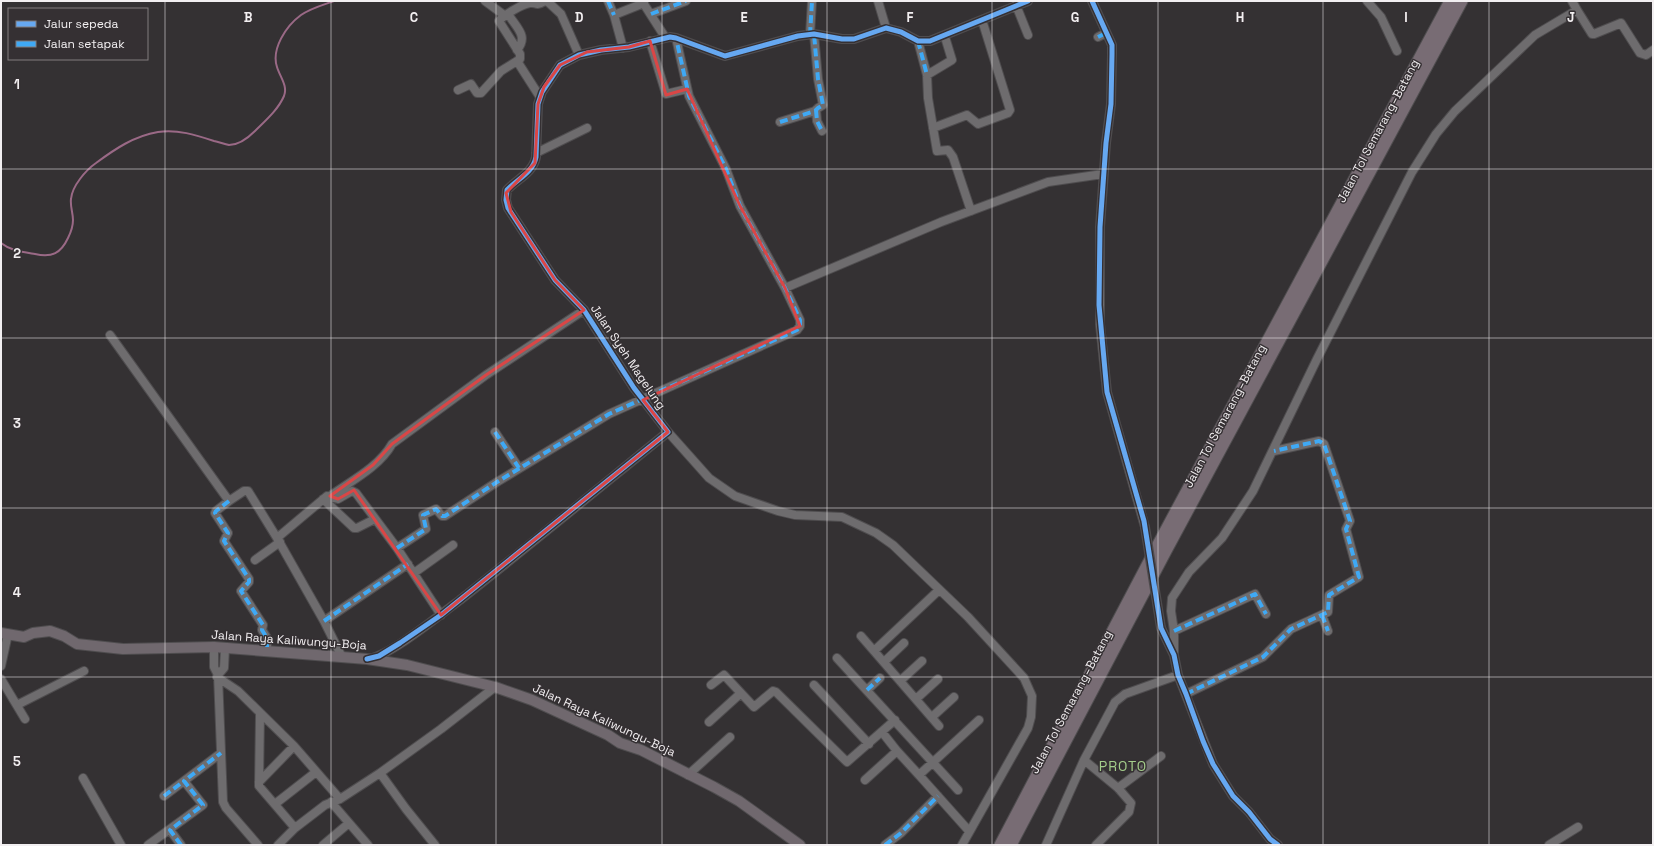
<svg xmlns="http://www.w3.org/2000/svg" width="1654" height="846" viewBox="0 0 1654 846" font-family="'Space Grotesk',sans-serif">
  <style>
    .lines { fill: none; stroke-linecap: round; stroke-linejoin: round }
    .stream { stroke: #9a6986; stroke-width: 2 }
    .minor-casing { stroke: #4f4d4f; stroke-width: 10 }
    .major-casing { stroke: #4f4d4f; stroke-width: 12 }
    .highway-casing { stroke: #4f4d4f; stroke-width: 13 }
    .minor { stroke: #6e6c6e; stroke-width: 8 }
    .major { stroke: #70686e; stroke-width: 10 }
    .highway { stroke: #786c74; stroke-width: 11 }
    .minor-bridge-casing { stroke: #4f4d4f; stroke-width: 10; stroke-linecap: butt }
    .minor-bridge { stroke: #6e6c6e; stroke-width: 8 }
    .quiet { stroke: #3fa9f5; stroke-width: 4; stroke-dasharray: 8 4; stroke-linecap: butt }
    .cycleway-casing { stroke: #353033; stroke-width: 8 }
    .cycleway { stroke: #66a8f1; stroke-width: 5 }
    .marked { fill: none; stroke: #da4646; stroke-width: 3; stroke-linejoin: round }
    .grid { fill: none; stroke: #f2eff1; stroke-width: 1; stroke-opacity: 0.55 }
    .labels { text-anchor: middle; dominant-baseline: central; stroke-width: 3; stroke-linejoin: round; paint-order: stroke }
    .street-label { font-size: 12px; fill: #f2eff1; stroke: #353033 }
    .quarter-label { font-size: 14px; letter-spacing: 1px; fill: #a4cd8b; stroke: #353033 }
    .grid-label { font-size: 13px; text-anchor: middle; font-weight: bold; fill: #f2eff1; stroke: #353033; stroke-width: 3; stroke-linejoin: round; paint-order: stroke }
  </style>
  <rect width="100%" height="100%" fill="#343133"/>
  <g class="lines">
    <path class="stream" d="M 1,243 C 11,251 22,252 35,254 C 52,258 61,253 68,238 C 71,232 73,226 73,220 C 73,213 70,206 71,199 C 72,186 86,170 96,163 C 115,149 134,136 158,132 C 177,129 196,135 214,141 C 219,142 224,144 229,145 C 239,145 248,138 255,131 C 265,121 278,110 284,96 C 288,86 280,77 277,67 C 271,49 286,26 301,15 C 311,8 323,5 334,1"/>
    <g class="minor-casing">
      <path id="minor" d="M 485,1 L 504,15 L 510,17 C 518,29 528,37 517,50
        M 547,1 L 561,14 L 579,55
        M 608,1 L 614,15
        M 642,1 L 665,37
        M 878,1 L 886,28
        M 1092,1 L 1112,45 L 1112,54 L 1111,104 L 1106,143 L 1100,227 L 1100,324 L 1107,392 L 1145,527
        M 1367,1 L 1381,17 L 1397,51
        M 1016,5 L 1028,35
        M 1577,10 L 1592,34 L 1594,34 L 1621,23 L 1640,53 L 1646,55 L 1653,50
        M 651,14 L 686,1
        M 810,35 L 812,1
        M 1098,37 L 1106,33
        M 650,41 L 666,94 L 687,89
        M 918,41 L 927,75 L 928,98 L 937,151 L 948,150 L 953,157 L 971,211
        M 623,48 L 614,15 L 644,3
        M 517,61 L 520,59 L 520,54 L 499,21 C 504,15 522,4 530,3 C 538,2 534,7 545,1
        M 927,75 L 952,60 L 945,37
        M 458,90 L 471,84 L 477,93 L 481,93 L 501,71 L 517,61 L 540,97
        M 816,110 L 817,121 L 822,131
        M 780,122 L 815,111 L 818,108 L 823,105 L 818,79 L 814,34
        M 933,128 L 967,115 L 978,124 L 1008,113 L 1010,110 L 982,20
        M 536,153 L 587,128
        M 785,288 L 941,222 L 1048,182 L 1103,174
        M 110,335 L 229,501 L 244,491 L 248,491 L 277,538
        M 495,432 L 519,468
        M 668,432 L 709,478 L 735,496 L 778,511 L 795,515 L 842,517 L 876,533 L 893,545 L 968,617 L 1024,678 L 1032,696 L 1031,717 L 1028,728 L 962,845
        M 330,496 C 351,481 379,467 392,444 L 486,375 L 584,310
        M 323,499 L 354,528 L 357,528 L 375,519
        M 229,501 L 216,511 L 215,513 L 228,533 L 224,541 L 249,579 L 249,582 L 241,591 L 263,625 L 262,630 L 267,638 L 267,651
        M 397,548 L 426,529 L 423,515 L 436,509 L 442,516 L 445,516 L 497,482 L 609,414 L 797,330 L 800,326 L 800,320 L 785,288 L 740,206 L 726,169 L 689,96 L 676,38
        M 255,560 L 280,542
        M 414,573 L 453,545
        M 1322,615 L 1328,631
        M 324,621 L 408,564
        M 1161,628 L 1174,655 L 1178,675 L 1213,764 L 1233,796 L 1249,812 L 1270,839 L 1278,845
        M 1174,631 L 1255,594 L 1266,614
        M 861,636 L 939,726
        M 214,647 L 214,667 L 218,675 L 223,802 L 226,808 L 258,845
        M 874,651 L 939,590
        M 1174,655 L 1174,631 L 1171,611 L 1172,598 L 1189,572 L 1222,538 L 1253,491 L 1317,359 L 1412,172 L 1436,134 L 1455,111 L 1535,35 L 1577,10 L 1572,1
        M 342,657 L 324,621 L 277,538 L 327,496 L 338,499 L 352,491 L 356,493 L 397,548 L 441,615
        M 837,658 L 958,790
        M 369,659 C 394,653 438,616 460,600 C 530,545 599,488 668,432 L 634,388 L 584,310 L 555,280 L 508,208 L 506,200 L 507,190 C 517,179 533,173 536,157 L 538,104 L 542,92 L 560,65 L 579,55 L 601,50 L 629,47 L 670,37 L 676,38 L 725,56 L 798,36 L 814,34 L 842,39 L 854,39 L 886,28 L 901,32 L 918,41 L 930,41 L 1028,1
        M 884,662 L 904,643
        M 1,666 L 8,634
        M 218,675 L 224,668 L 225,648
        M 217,677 L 238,691 L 294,746 L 340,799
        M 1,679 L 25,719
        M 900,681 L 922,661
        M 711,685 L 724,675 L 754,707 L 773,691 L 776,692 L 847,762 L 895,720
        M 814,685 L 869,744
        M 867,690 L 880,678
        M 1186,694 L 1263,657 L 1291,629 L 1328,612 L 1329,595 L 1359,577 L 1346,529 L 1350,521 L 1324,444 L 1319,441 L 1274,451
        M 916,699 L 938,679
        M 17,705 L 84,671
        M 260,714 L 259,786 L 295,828
        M 932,717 L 954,697
        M 709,722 L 741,693
        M 882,732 L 897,751 L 919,775
        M 1084,760 L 1118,788 L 1131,803 L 1129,812 L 1096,845
        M 380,773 L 406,809 L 435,845
        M 688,775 L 730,737
        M 83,778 L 121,845
        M 865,780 L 897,751
        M 259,782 L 294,746
        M 1118,788 L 1161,756
        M 164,796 L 184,781
        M 331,802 L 368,845
        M 275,804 L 316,772
        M 170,830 L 181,845
        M 969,831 L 919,775 L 979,720
        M 148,845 L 203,805 L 184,781 L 221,753
        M 278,845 L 295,828 L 325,805 L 340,799 L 380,773 L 441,729 L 495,687
        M 323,845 L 349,823
        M 885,845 L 901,833 L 938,796
        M 1046,845 L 1084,760 L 1115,702 L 1125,694 L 1178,675
        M 1549,845 L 1578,827"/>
    </g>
    <g class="major-casing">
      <path id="major" d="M 1,633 L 24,637 L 33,633 L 50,631 L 64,636 L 77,644 L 123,649 L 214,647 L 367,659 L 407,665 L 495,687 L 532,700 L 608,735 L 620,743 L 641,750 L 714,787 L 739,801 L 800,845"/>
    </g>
    <g class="highway-casing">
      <path id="highway" d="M 1000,845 L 1156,548 L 1450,1
        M 1011,845 L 1166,551 L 1462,1"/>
    </g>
    <use href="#minor" class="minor"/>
    <use href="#major" class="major"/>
    <use href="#highway" class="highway"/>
    <g class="minor-bridge-casing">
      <path id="minor-bridge" d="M 1145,527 L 1161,628"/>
    </g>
    <use href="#minor-bridge" class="minor-bridge"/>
    <path class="quiet" d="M 608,1 L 614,15
      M 651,14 L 686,1
      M 810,35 L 812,1
      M 1098,37 L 1106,33
      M 918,41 L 927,75
      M 816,110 L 817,121 L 822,131
      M 780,122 L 815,111 L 818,108 L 823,105 L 818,79 L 814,34
      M 495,432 L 519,468
      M 229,501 L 216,511 L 215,513 L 228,533 L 224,541 L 249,579 L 249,582 L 241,591 L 263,625 L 262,630 L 267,638 L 267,651
      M 397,548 L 426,529 L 423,515 L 436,509 L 442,516 L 445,516 L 497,482 L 609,414 L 797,330 L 800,326 L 800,320 L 785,288 L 740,206 L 726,169 L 689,96 L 676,38
      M 1322,615 L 1328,631
      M 324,621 L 408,564
      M 1174,631 L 1255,594 L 1266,614
      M 867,690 L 880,678
      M 1186,694 L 1263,657 L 1291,629 L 1328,612 L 1329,595 L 1359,577 L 1346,529 L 1350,521 L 1324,444 L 1319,441 L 1274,451
      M 164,796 L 184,781
      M 181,845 L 170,830 L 203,805 L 184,781 L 221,753
      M 885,845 L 901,833 L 938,796"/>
    <g class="cycleway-casing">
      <path id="cycleway" d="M 1092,1 L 1112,45 L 1112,54 L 1111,104 L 1106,143 L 1100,227 L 1099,305 L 1107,392 L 1144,521 L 1161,628 L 1174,655 L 1178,675 L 1186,694 L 1203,741 L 1213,764 L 1233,796 L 1249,812 L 1270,839 L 1278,845
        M 367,659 L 379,656 L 400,643 L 441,615 L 668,432 L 634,388 L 584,310 L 555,280 L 508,208 L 506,200 L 507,190 C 517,179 533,173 536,157 L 538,104 L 542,92 L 560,65 L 579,55 L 601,50 L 629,47 L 670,37 L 676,38 L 725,56 L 798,36 L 814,34 L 842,39 L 854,39 L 886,28 L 901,32 L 918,41 L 930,41 L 1028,1"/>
    </g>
    <use href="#cycleway" class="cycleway"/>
  </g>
  <path class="marked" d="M 650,41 L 666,95 L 687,89 L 740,206 L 785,288 L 800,326 L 643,400 L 668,432 L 441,615 L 354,490 L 338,499 L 330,496 L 373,465 L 392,444 L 486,375 L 584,310 L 555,280 L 511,212 L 506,193 L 535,163 L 538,104 L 544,87 L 560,65 L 587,52 L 629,47 Z"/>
  <path class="grid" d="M 165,1 L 165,845M 331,1 L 331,845M 496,1 L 496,845M 662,1 L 662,845M 827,1 L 827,845M 992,1 L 992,845M 1158,1 L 1158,845M 1323,1 L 1323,845M 1489,1 L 1489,845M 1,169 L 1653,169M 1,338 L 1653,338M 1,508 L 1653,508M 1,677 L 1653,677"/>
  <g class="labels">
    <g class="street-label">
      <text transform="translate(1378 131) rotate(-62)">Jalan Tol Semarang–Batang</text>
      <text transform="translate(628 357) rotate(56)">Jalan Syeh Magelung</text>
      <text transform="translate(1225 416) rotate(-62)">Jalan Tol Semarang–Batang</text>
      <text transform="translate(289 640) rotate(4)">Jalan Raya Kaliwungu-Boja</text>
      <text transform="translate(1071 702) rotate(-62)">Jalan Tol Semarang–Batang</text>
      <text transform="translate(604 720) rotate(25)">Jalan Raya Kaliwungu-Boja</text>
    </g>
    <g class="quarter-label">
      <text x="1123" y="766">PROTO</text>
    </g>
  </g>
  <g class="grid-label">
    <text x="248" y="22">B</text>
    <text x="414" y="22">C</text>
    <text x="579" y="22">D</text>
    <text x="744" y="22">E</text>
    <text x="910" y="22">F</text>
    <text x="1075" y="22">G</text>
    <text x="1240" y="22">H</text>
    <text x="1406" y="22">I</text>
    <text x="1571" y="22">J</text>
    <text x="17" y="89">1</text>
    <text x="17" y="258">2</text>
    <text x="17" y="428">3</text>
    <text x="17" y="597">4</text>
    <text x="17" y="766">5</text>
  </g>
  <rect width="1654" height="846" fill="none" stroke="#f2eff1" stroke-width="4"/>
  <rect x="8" y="8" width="140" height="52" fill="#353033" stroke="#817c7f"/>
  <rect x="16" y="21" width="20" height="6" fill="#66a8f1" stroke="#817c7f"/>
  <text x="44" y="28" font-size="12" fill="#f2eff1">Jalur sepeda</text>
  <rect x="16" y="41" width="20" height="6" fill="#3fa9f5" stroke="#817c7f"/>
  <text x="44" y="48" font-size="12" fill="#f2eff1">Jalan setapak</text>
</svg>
